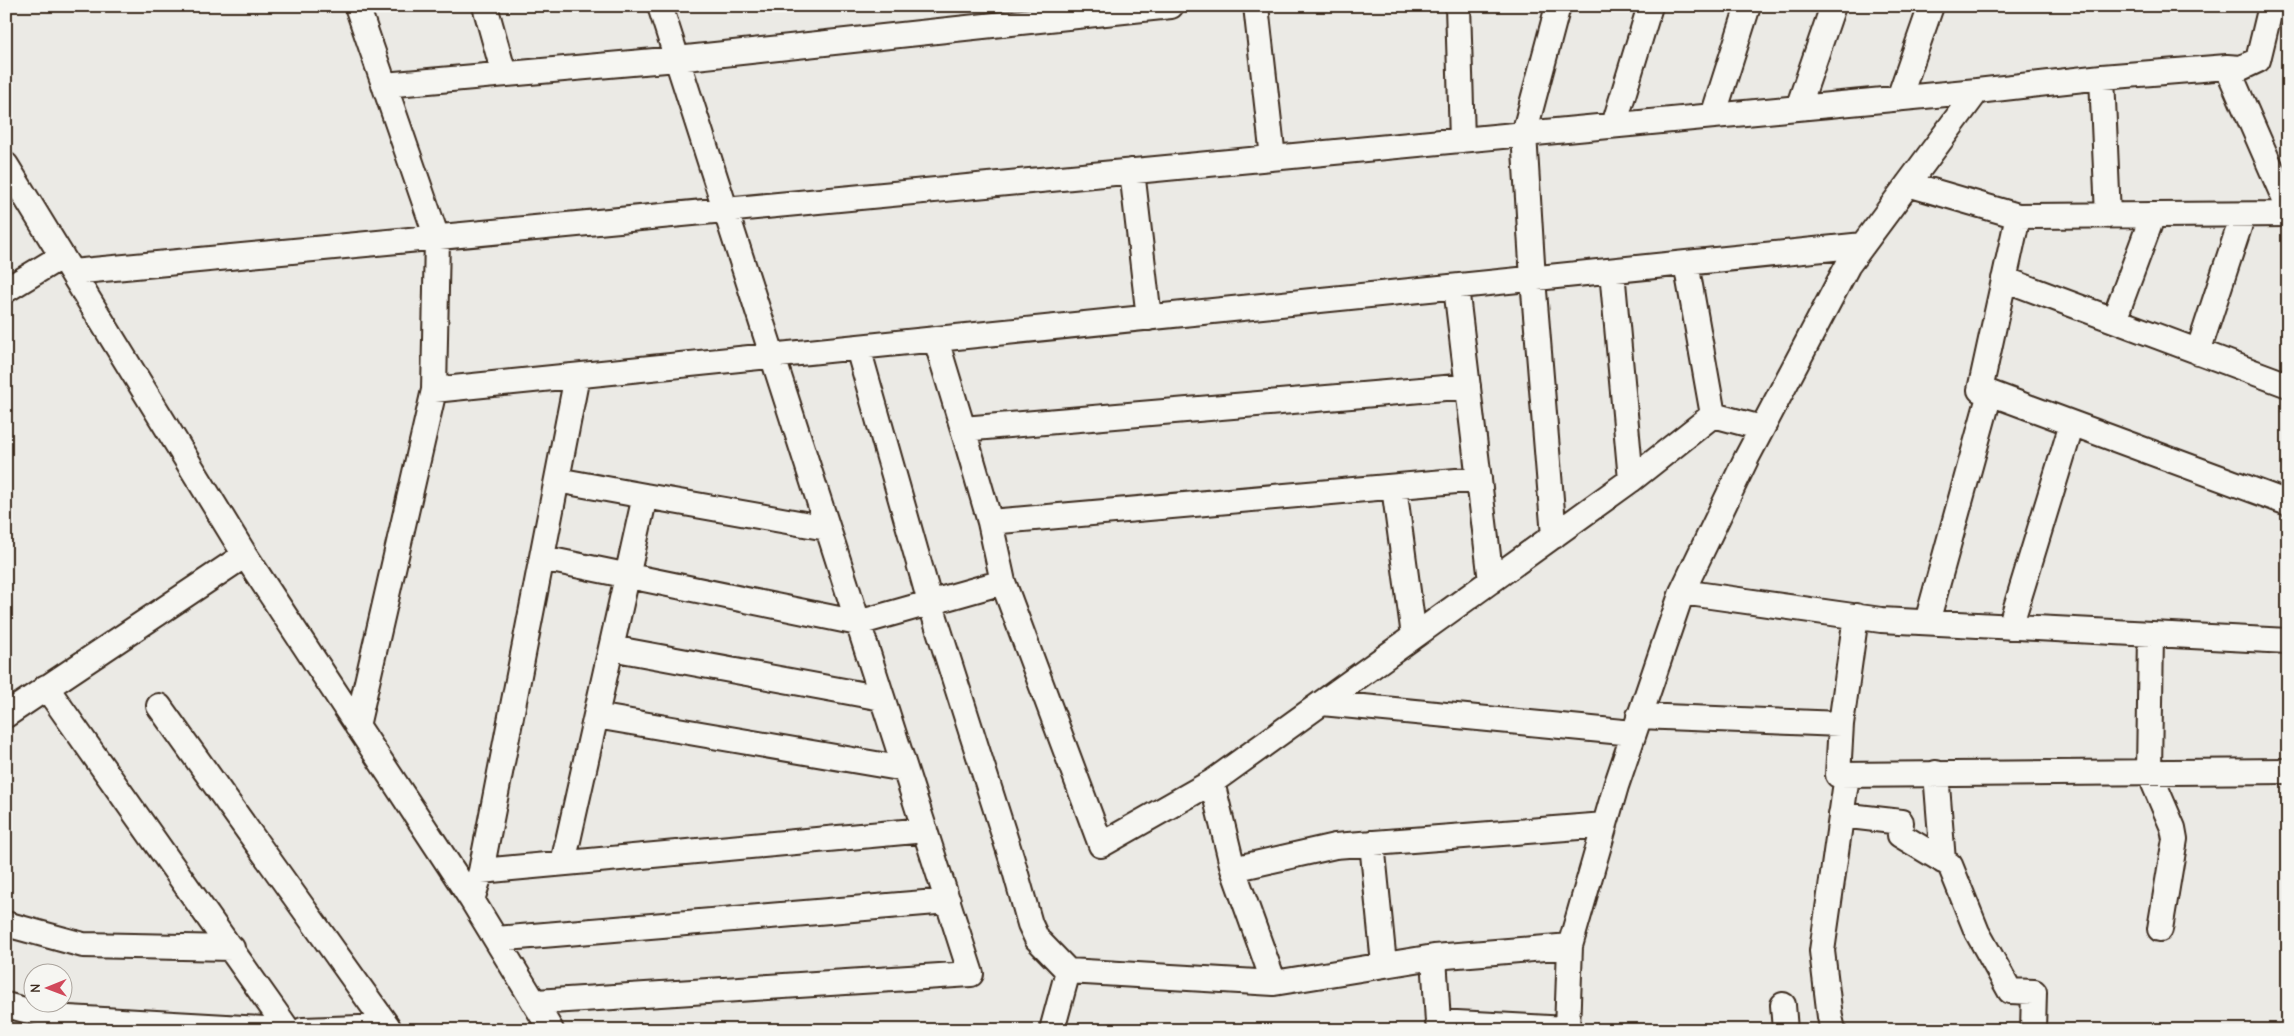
<svg xmlns="http://www.w3.org/2000/svg" width="2294" height="1036" viewBox="0 0 2294 1036" font-family="'Comic Neue',sans-serif">
  <style>
    .lines { fill: none; stroke-linecap: round; stroke-linejoin: round }
    .minor-casing { stroke: #3b2a1e; stroke-width: 28 }
    .minor { stroke: #f6f6f2; stroke-width: 24 }
  </style>
  <rect width="100%" height="100%" fill="#ebeae5"/>
  <filter id="ink" filterUnits="userSpaceOnUse"><feTurbulence type="fractalNoise" baseFrequency=".02" numOctaves="2"/><feDisplacementMap in="SourceGraphic" scale="10" xChannelSelector="R" yChannelSelector="G"/><feConvolveMatrix kernelMatrix="1 2 1 2 8 2 1 2 1" color-interpolation-filters="sRGB"/></filter>
  <g filter="url(#ink)">
    <g class="lines">
      <g class="minor-casing">
        <path id="minor" d="M 485,6 L 504,74
          M 1256,6 L 1273,158
          M 1458,6 L 1462,140
          M 2227,67 L 2288,207
          M 2102,77 L 2108,216
          M 384,85 L 677,59 L 1171,6
          M 1899,98 L 1931,6
          M 1798,108 L 1833,6
          M 1713,116 L 1748,6
          M 1614,125 L 1650,6
          M 6,165 L 245,555 L 472,900 L 551,1030
          M 1132,171 L 1149,318
          M 1908,184 L 2018,216 L 1980,390 L 1990,393
          M 2018,216 L 2288,214
          M 1612,271 L 1631,480
          M 72,272 L 1977,91
          M 2004,279 L 2288,385
          M 1456,287 L 1491,581
          M 6,290 L 62,256
          M 2114,320 L 2153,215
          M 936,340 L 963,429 L 1468,386
          M 858,348 L 930,602 L 1012,860 L 1030,924 L 1037,939 L 1068,971
          M 2198,352 L 2243,215
          M 434,390 L 1863,245
          M 1713,415 L 1762,428
          M 963,429 L 990,522 L 1479,479
          M 557,480 L 645,496 L 563,863
          M 1394,487 L 1414,636
          M 645,496 L 827,528
          M 1554,536 L 1533,279 L 1524,134 L 1558,6
          M 542,558 L 858,623 L 1003,582 L 990,522
          M 1003,582 L 1101,845 L 1212,782
          M 1682,592 L 1881,620 L 2288,641
          M 1927,622 L 1990,393 L 2288,503
          M 2010,627 L 2072,424
          M 2151,634 L 2149,772 L 2173,828 L 2175,839 L 2160,929
          M 611,648 L 882,698
          M 46,687 L 288,1030
          M 1322,703 L 1633,733
          M 159,706 L 388,1027 L 303,1030
          M 6,715 L 245,555
          M 596,716 L 905,769
          M 1639,716 L 1841,724 L 1838,775 L 2288,771
          M 1841,724 L 1856,616
          M 357,726 L 434,390 L 437,238 L 357,6
          M 1936,773 L 1943,861
          M 1841,815 L 1901,822 L 1900,835 L 1950,865 L 1977,932 L 2010,991 L 2034,992 L 2033,1030
          M 1372,843 L 1384,964
          M 1233,869 L 1335,846 L 1605,825
          M 481,871 L 925,830
          M 472,900 L 481,871 L 577,376
          M 6,924 L 83,945 L 232,948
          M 496,939 L 948,901
          M 1434,957 L 1438,1022 L 1567,1029
          M 1274,983 L 1434,957 L 1570,946
          M 536,1002 L 971,974 L 660,6
          M 6,1005 L 51,1017 L 281,1030
          M 1783,1005 L 1785,1030
          M 1052,1030 L 1068,971 L 1274,983 L 1233,869 L 1212,782 L 1631,480 L 1713,415 L 1686,263
          M 1567,1030 L 1570,946 L 1616,786 L 1682,592 L 1747,457 L 1848,265 L 1977,91 L 2102,77 L 2227,67 L 2241,68 L 2258,60 L 2271,6
          M 1833,1030 L 1830,1017 L 1822,951 L 1847,775"/>
      </g>
      <use href="#minor" class="minor"/>
    </g>
  </g>
  <rect width="2294" height="1036" fill="none" stroke="#f6f6f2" stroke-width="25"/>
  <rect x="12" y="12" width="2269" height="1011" fill="none" stroke="#3b2a1e" stroke-width="2" filter="url(#ink)"/>
  <g transform="translate(48 988) rotate(269)"><circle r="24" fill="#f6f6f2" stroke="#aba49d"/>
  <path d="M0-4L9 19L0 12L-9 19Z" fill="#d1495b"/>
  <text y="-8" font-size="14" font-weight="bold" text-anchor="middle" fill="#3b2a1e">N</text>
  </g>
</svg>
